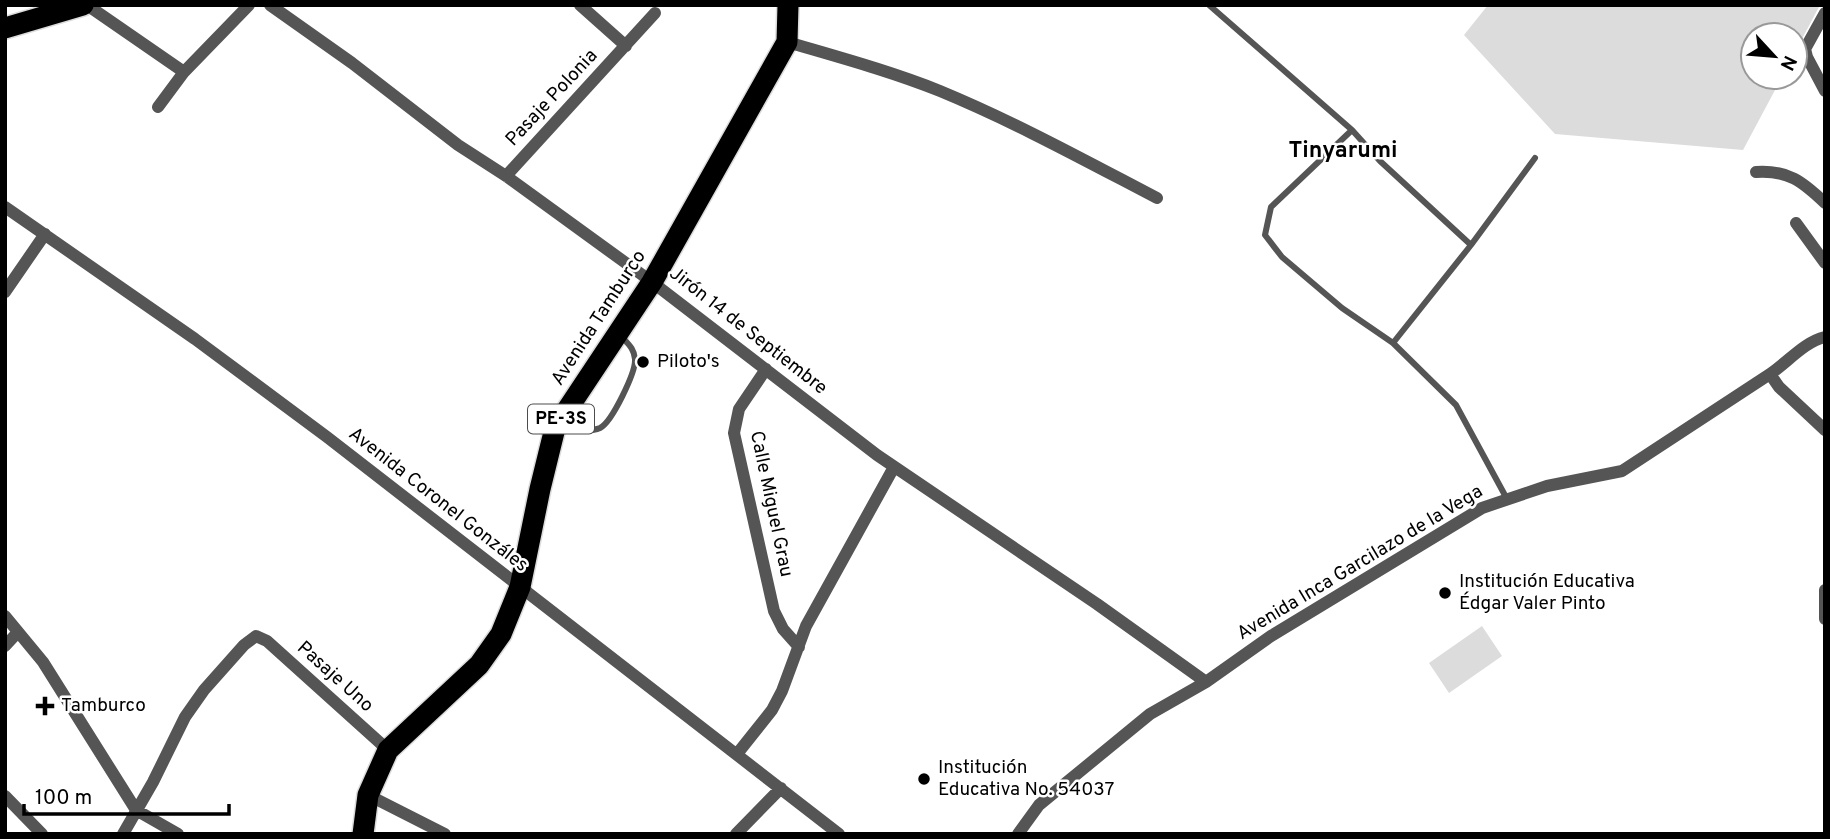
<svg xmlns="http://www.w3.org/2000/svg" width="1830" height="839" viewBox="0 0 1830 839" font-family="Overpass,sans-serif">
  <style>
    .green { fill: #dcdcdc }
    .lines { fill: none; stroke-linecap: round; stroke-linejoin: round }
    .highway-casing { stroke: #dbdbdb; stroke-width: 24 }
    .lane { stroke: #555; stroke-width: 6 }
    .street { stroke: #555; stroke-width: 12 }
    .highway { stroke: #000; stroke-width: 21 }
    .poi-dot { fill: #000; stroke: #fff; stroke-width: 2.5 }
    .labels { text-anchor: middle; dominant-baseline: central; stroke-width: 5; stroke-linejoin: round; paint-order: stroke }
    .shield { fill: #fff; stroke: #4c4c4c; stroke-width: 2 }
    .shield-label { font-size: 18px; font-weight: bold; fill: #000 }
    .street-label { font-size: 19px; fill: #000; stroke: #fff }
    .poi-label { font-size: 19px; fill: #000; stroke: #fff; text-anchor: start }
    .quarter-label { font-size: 23px; font-weight: bold; fill: #000; stroke: #fff }
  </style>
  <rect width="100%" height="100%" fill="#fff"/>
  <path class="green" d="M 1488,5 L 1820,5 L 1795,52 L 1795,35 L 1753,35 L 1753,77 L 1782,77 L 1743,150 L 1555,134 L 1464,35 Z
    M 1482,626 L 1502,656 L 1449,693 L 1429,663 Z"/>
  <g class="lines">
    <g class="highway-casing">
      <path id="highway" d="M 5,28 L 83,5
        M 363,834 L 368,795 L 388,750 L 479,665 L 501,634 L 520,587 L 540,489 L 555,428 L 652,282 L 787,42 L 788,5"/>
    </g>
    <path class="lane" d="M 1209,5 L 1352,130 L 1380,161 L 1471,245
      M 1352,130 L 1271,207 L 1265,235 L 1282,257 L 1342,308 L 1393,343 L 1456,405 L 1507,499
      M 1393,343 L 1471,245 L 1535,158
      M 561,428 C 572,429 589,433 600,428 C 612,422 636,372 635,359 C 634,348 628,344 621,336"/>
    <path class="street" d="M 87,5 L 184,72
      M 270,5 L 352,63 L 458,145 L 506,176 L 652,282 L 877,455 L 1097,604 L 1206,682
      M 580,5 L 626,46
      M 1825,13 L 1805,49 L 1807,57 L 1825,91
      M 787,42 C 838,57 890,71 940,91 C 1015,122 1086,161 1157,198
      M 158,107 L 184,72 L 249,5
      M 1756,172 C 1788,170 1802,181 1825,203
      M 506,176 L 655,13
      M 5,207 L 195,339 L 327,437 L 839,834
      M 1796,223 L 1825,263
      M 5,292 L 45,234
      M 766,369 L 739,409 L 734,433 L 774,611 L 783,629 L 799,647
      M 1770,374 L 1779,387 L 1825,430
      M 1825,590 L 1825,619
      M 5,616 L 43,662 L 136,810 L 178,834
      M 5,646 L 18,632
      M 737,754 L 772,710 L 782,691 L 806,626 L 894,467
      M 368,795 L 445,834
      M 5,796 L 42,834
      M 123,834 L 153,782 L 185,717 L 204,690 L 244,645 L 256,636 L 267,641 L 388,750
      M 736,834 L 781,788
      M 1018,834 L 1039,805 L 1150,714 L 1206,682 L 1271,636 L 1482,508 L 1547,486 L 1622,471 L 1770,374 C 1788,362 1804,342 1825,337"/>
    <use href="#highway" class="highway"/>
  </g>
  <g class="poi-dot">
    <circle cx="643" cy="362" r="7"/>
    <circle cx="1445" cy="593" r="7"/>
    <path d="M41.5 695.5h7v7h7v7h-7v7h-7v-7h-7v-7h7z"/>
    <circle cx="924" cy="779" r="7"/>
  </g>
  <g class="labels">
    <rect class="shield" x="528" y="404.5" width="66" height="29" rx="5"/>
    <g class="shield-label">
      <text x="561" y="419">PE-3S</text>
    </g>
    <g class="street-label">
      <text transform="translate(552 98) rotate(-47)">Pasaje Polonia</text>
      <text transform="translate(599 318) rotate(-57)">Avenida Tamburco</text>
      <text transform="translate(748 331) rotate(38)">Jirón 14 de Septiembre</text>
      <text transform="translate(438 500) rotate(38)">Avenida Coronel Gonzáles</text>
      <text transform="translate(771 504) rotate(78)">Calle Miguel Grau</text>
      <text transform="translate(1360 563) rotate(-31)">Avenida Inca Garcilazo de la Vega</text>
      <text transform="translate(335 677) rotate(42)">Pasaje Uno</text>
    </g>
    <g class="poi-label">
      <text x="657" y="362">Piloto's</text>
      <text x="1459" y="582">Institución Educativa<tspan x="1459" dy="22">Édgar Valer Pinto</tspan></text>
      <text x="61" y="706">Tamburco</text>
      <text x="938" y="768">Institución<tspan x="938" dy="22">Educativa No. 54037</tspan></text>
    </g>
    <g class="quarter-label">
      <text x="1343" y="151">Tinyarumi</text>
    </g>
  </g>
  <rect width="1830" height="839" fill="none" stroke="#000000" stroke-width="14"/>
  <g transform="translate(1774 56) rotate(116)"><circle r="33" fill="#ffffff" stroke="#999999" stroke-width="2"/>
  <path d="M0-5L12 26L0 18L-12 26Z" fill="#000000"/>
  <text y="-10" font-size="19" font-weight="bold" text-anchor="middle" fill="#000000">N</text>
  </g>
  <path d="M24 804v10h205v-10" fill="none" stroke="#000000" stroke-width="3.5"/>
  <text x="35" y="804" font-size="21" fill="#000000" stroke="#ffffff" stroke-width="5" paint-order="stroke">100 m</text>
</svg>
